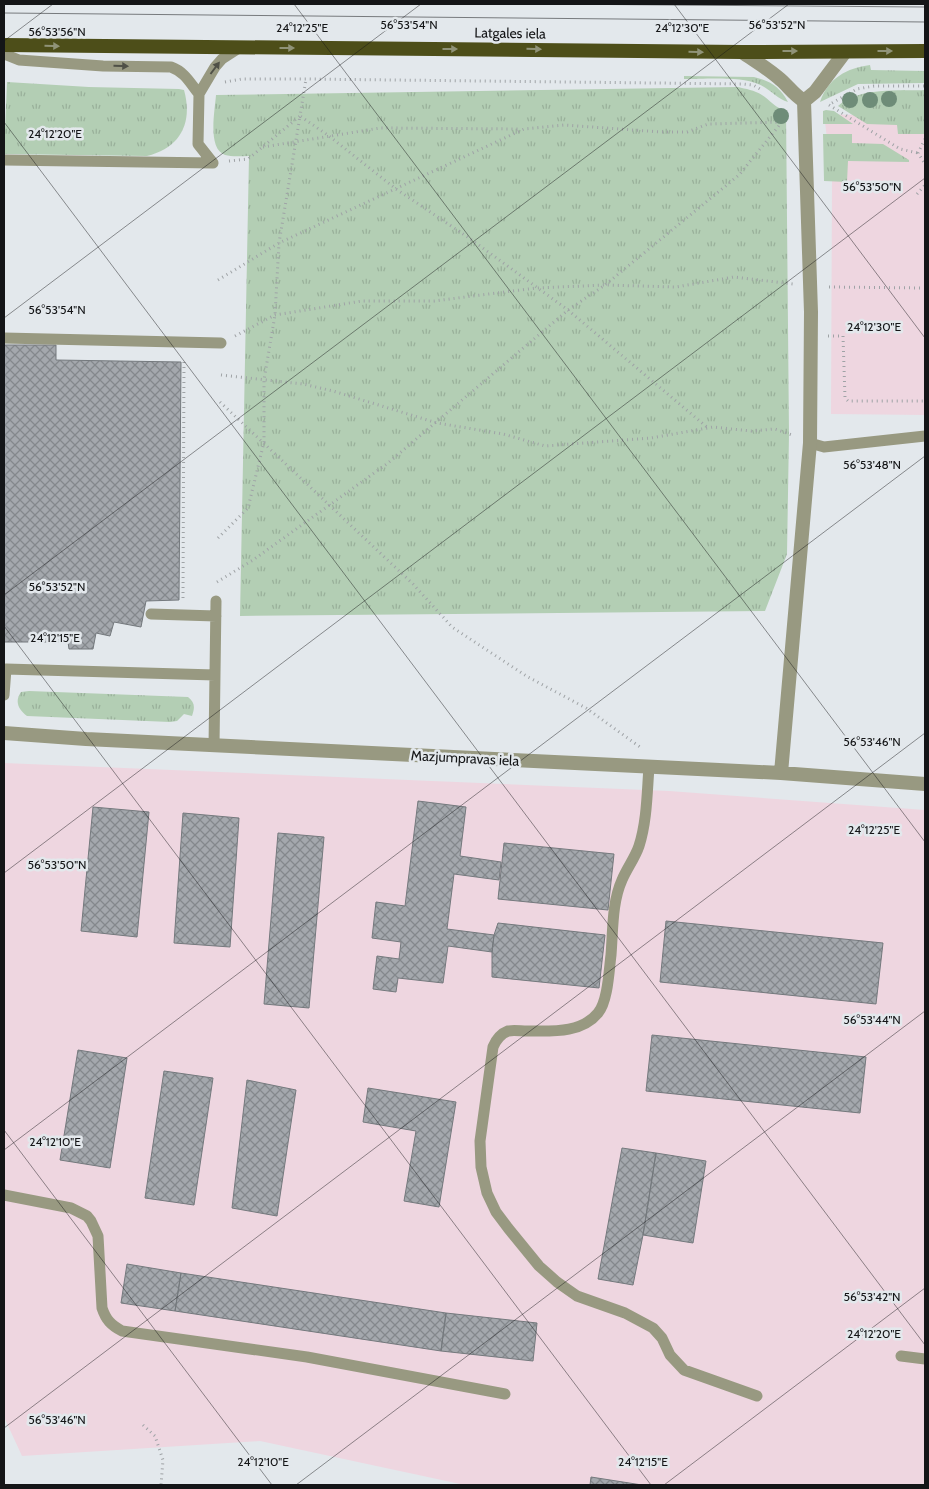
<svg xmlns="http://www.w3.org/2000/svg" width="929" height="1489" viewBox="0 0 929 1489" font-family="Cabin,sans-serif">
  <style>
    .commercial { fill: #eed6e0 }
    .grass { fill: url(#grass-tufts) }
    .building { fill: url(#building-cross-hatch); stroke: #74797d }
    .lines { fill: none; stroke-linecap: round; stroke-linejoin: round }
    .path { stroke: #9fa3a6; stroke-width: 3; stroke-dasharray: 1 4; stroke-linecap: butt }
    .service { stroke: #989981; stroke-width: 11 }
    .minor { stroke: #989981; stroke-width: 14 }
    .trunk { stroke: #4d4e19; stroke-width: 14 }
    .tram { stroke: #777a7d; stroke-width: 1 }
    .tree { fill: #6e8c78 }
    .oneway { fill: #909378 }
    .oneway2 { fill: #4f5047 }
    .ticks { fill: none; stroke: #141517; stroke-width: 1; stroke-opacity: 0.45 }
    .labels { text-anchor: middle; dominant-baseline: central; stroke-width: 5; stroke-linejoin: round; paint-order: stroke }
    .street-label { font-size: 14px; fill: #141517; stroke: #e3e8ec }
    .ticks-label { font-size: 12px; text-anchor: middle; fill: #141517; stroke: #e3e8ec; stroke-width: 5; stroke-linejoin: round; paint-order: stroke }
  </style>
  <defs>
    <pattern id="grass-tufts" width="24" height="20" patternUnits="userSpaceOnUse" patternTransform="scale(1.25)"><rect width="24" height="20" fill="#b3ceb4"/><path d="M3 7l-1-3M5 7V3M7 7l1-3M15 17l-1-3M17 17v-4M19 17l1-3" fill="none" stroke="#99b09a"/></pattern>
    <pattern id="building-cross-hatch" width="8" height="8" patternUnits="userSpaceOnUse" patternTransform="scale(1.25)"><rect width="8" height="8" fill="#a4a8ad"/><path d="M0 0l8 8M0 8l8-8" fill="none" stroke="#84888c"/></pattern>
  </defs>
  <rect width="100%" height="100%" fill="#e3e8ec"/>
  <path class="commercial" d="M 824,114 L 925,117 L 925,415 L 831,414 L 832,179 Z
    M 4,763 L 669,791 L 925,810 L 925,1485 L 465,1485 L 260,1441 L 22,1456 L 4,1417 Z"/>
  <path class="grass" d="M 870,65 L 871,70 L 925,71 L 925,83 L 858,84 L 820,102 C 828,78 847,68 870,65 Z
    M 684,76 L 754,77 C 771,81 780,87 788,102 C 777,99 769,88 758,84 C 741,76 704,79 684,79 Z
    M 7,82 L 89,87 L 179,89 L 184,90 C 193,122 181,148 147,156 L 4,154 Z
    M 738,87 C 746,89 754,90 762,95 C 770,100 776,109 786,110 L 789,434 L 787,554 L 765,611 L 240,616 L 249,156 C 241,156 232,157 225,155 C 207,149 215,110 216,95 Z
    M 925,90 L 925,134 L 898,134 L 897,125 L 867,124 L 838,106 C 858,87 900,91 925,90 Z
    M 826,110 L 834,111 L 853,124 L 823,124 L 823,111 Z
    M 823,134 L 852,134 L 852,143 L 883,144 L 909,160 L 909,162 L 848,161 L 847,182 L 824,181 Z
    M 29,691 L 188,697 C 195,703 195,707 192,716 L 184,714 L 177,721 L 170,722 L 27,716 C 19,710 14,702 21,692 Z"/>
  <path class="building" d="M 4,345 L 56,345 L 56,360 L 181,362 L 179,600 L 146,601 L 141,627 L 114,622 L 110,636 L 96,633 L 93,649 L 69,649 L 68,642 L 4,642 Z
    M 418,801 L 466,807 L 460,856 L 501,862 L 499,880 L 454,874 L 447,929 L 494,935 L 492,952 L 448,946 L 443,983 L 398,978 L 396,992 L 373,989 L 377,956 L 399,959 L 401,942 L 372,938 L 376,902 L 405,906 Z
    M 93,807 L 149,812 L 137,937 L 81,931 Z
    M 183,813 L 239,818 L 230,947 L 174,943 Z
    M 278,833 L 324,837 L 309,1008 L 264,1004 Z
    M 504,843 L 614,854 L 608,910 L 498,899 Z
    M 666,921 L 883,943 L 876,1004 L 660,982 Z
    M 498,923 L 605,935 L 599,988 L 492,977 L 492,952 L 494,935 Z
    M 652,1035 L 866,1057 L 860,1113 L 646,1091 Z
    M 78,1050 L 127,1058 L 110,1168 L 60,1160 Z
    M 164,1071 L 213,1078 L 194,1205 L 145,1198 Z
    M 247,1080 L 296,1090 L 277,1216 L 232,1208 Z
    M 368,1088 L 456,1102 L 439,1207 L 404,1201 L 416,1131 L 363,1122 Z
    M 622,1148 L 656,1153 L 643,1235 L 633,1285 L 598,1279 Z
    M 656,1153 L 706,1161 L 693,1243 L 643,1235 Z
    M 127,1264 L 181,1273 L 175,1311 L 121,1303 Z
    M 181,1273 L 446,1313 L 441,1351 L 175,1311 Z
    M 446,1313 L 537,1323 L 533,1361 L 441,1351 Z
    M 591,1477 L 642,1485 L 590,1485 Z"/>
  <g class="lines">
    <path class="path" d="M 225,82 L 242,79 L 306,79 L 743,84 L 753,85 L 760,89
      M 832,103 L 857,89 L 874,86 L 925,86
      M 829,105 L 900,149 L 918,153
      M 925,139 L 918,153 L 925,164
      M 263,147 L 380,128 L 521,129
      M 229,161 L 248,159 L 300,116 L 306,79
      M 917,194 L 925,185
      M 218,280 L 279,243 L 524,129 L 564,125 L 661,132 L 687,132 L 708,124 L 783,122
      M 829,287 L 925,288
      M 235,336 L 275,315 L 362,301 L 434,301 L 536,288 L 605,285 L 676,287 L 734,277 L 793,284
      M 828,336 L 843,336 L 845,398 L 848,401 L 925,401
      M 221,375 L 303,384 L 333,391 L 437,423 L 503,434 L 545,446 L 651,438 L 713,427 L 751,431 L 775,429 L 792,435
      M 220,402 L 413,584 L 452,627 L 528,677 L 586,708 L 640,747
      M 218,538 L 248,508 L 264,442 L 264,380 L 275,315 L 279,243 L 300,116 L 329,136 L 396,189 L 469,238 L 568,310 L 708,428
      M 217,582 L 253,560 L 388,463 L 568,310 L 605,285 L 739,175 L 782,122
      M 183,598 L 184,360
      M 143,1425 L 155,1436 L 163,1460 L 161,1485"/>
    <path class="service" d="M 4,54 L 19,60 L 103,66 L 171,67 C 185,72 190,83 199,94
      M 4,160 L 213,163
      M 213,163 L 198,144 L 199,94 L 215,67 L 222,59 L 239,48
      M 4,338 L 221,343
      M 810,443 L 824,447 L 925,436
      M 151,614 L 216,616
      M 4,695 L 6,669 L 215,675
      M 214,746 L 216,601
      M 649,767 C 647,793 647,821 639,846 C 635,858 627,868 622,880 C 612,902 613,930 611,955 C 609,970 608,1001 598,1013 C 581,1034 550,1031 527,1031 C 521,1031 513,1030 508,1031 C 500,1034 496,1040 493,1047 L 480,1141 L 481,1167 L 487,1193 L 496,1212 L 508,1228 L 539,1266 L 557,1282 L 577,1296 L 625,1313 L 653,1328 L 662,1338 L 670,1355 L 684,1370 L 757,1396
      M 4,1195 L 71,1208 L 87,1216 L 91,1221 L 98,1236 L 102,1308 C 106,1320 111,1325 122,1331 L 307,1357 L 505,1394
      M 901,1356 L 925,1359"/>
    <path class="minor" d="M 742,52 C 755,61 769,69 781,80 C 789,87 794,95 804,101
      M 804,101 L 815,92 L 845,52
      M 4,733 L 86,739 L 781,773 L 925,784
      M 781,773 L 810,443 L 811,312 L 804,101"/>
    <path class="trunk" d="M 4,45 L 742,52 L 925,51"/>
    <path class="tram" d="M 544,4 L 925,7
      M 4,13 L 925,22"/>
  </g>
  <g class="tree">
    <circle cx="889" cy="99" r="8"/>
    <circle cx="850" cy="100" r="8"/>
    <circle cx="870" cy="100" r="8"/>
    <circle cx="781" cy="116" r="8"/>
  </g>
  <defs><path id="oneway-solid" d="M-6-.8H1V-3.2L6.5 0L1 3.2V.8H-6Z" transform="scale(1.25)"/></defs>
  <g class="oneway">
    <use href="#oneway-solid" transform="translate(52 46) rotate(1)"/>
    <use href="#oneway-solid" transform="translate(287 48)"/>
    <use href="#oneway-solid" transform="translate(450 49)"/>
    <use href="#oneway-solid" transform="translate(534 49) rotate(1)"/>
    <use href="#oneway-solid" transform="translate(790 51)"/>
    <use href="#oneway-solid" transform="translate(885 51)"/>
    <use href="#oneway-solid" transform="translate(696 52) rotate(1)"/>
  </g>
  <g class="oneway2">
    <use href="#oneway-solid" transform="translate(121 66) rotate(1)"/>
    <use href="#oneway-solid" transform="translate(215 68) rotate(-53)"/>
  </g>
  <path class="ticks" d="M 294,4 L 925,842M 674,4 L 925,338M 4,41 L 53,4M 4,122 L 925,1345M 4,318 L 421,4M 4,595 L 789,4M 4,626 L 651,1485M 4,873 L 925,178M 4,1130 L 272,1485M 4,1150 L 925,456M 4,1428 L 925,733M 296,1485 L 925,1011M 664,1485 L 925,1288"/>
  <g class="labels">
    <g class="street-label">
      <text transform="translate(510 33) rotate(1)">Latgales iela</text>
      <text transform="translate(465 758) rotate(3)">Mazjumpravas iela</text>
    </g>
  </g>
  <g class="ticks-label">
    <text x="409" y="29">56°53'54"N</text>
    <text x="777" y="29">56°53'52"N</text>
    <text x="302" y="32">24°12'25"E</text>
    <text x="682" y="32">24°12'30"E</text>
    <text x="57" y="36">56°53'56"N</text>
    <text x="55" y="138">24°12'20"E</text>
    <text x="872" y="191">56°53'50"N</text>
    <text x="57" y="314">56°53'54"N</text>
    <text x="874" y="331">24°12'30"E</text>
    <text x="872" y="469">56°53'48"N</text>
    <text x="57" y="591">56°53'52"N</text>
    <text x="55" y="642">24°12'15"E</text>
    <text x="872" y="746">56°53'46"N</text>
    <text x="874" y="834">24°12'25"E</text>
    <text x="57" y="869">56°53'50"N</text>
    <text x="872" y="1024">56°53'44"N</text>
    <text x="55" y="1146">24°12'10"E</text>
    <text x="872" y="1301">56°53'42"N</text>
    <text x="874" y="1338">24°12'20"E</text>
    <text x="57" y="1424">56°53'46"N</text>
    <text x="263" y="1466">24°12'10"E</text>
    <text x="643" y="1466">24°12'15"E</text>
  </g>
  <rect width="929" height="1489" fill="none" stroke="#141517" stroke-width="10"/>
</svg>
